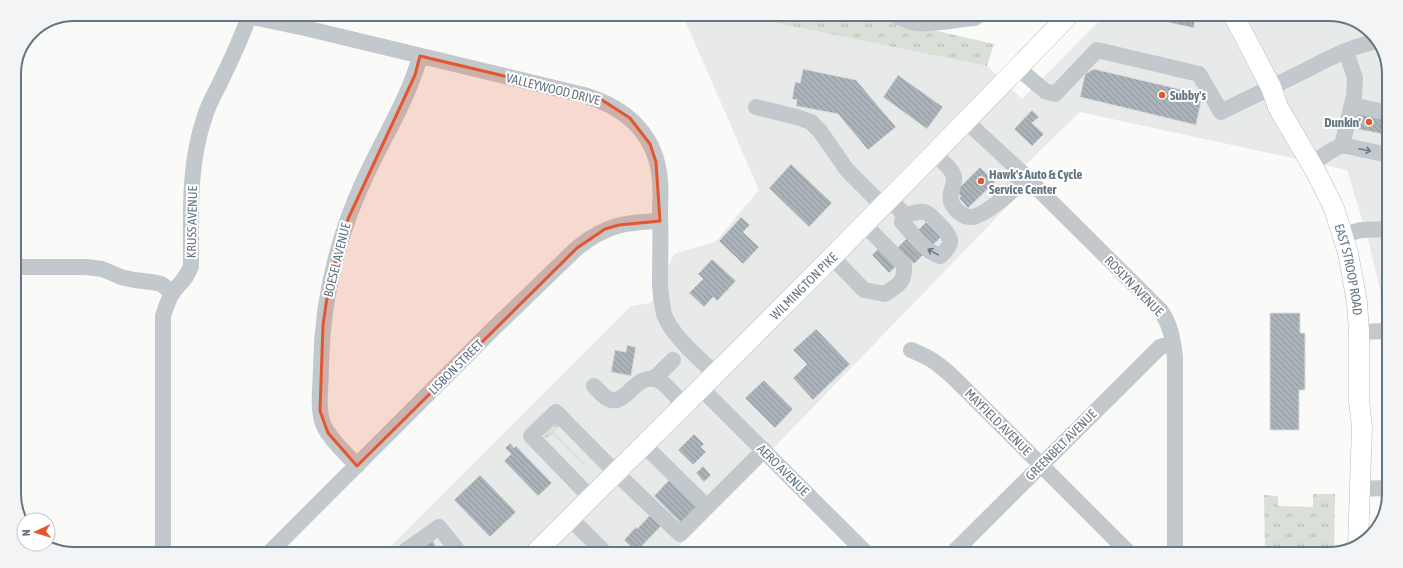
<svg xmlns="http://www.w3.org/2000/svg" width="1403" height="568" viewBox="0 0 1403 568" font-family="'Asap Condensed',sans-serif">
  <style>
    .built { fill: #e8e9e9 }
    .grass { fill: url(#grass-tufts) }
    .building { fill: url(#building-back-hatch); stroke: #dcdcda }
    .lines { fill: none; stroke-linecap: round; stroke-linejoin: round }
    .major-casing { stroke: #b5babe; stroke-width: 21 }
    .minor { stroke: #c3c8cc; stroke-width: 16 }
    .major { stroke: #fff; stroke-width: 20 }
    .oneway { stroke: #6a7a87 }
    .marked { fill: #e4572e; fill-opacity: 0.2; stroke: #e4572e; stroke-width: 3; stroke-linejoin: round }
    .poi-dot { fill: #e4572e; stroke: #fff; stroke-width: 1.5 }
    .labels { text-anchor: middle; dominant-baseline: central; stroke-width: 4; stroke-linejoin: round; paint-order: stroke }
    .street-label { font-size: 13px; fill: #657683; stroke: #fff }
    .poi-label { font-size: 13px; font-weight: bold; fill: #657683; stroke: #fff; text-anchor: start }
    .rim { fill: none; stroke: #657683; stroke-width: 2 }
  </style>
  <defs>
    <pattern id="grass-tufts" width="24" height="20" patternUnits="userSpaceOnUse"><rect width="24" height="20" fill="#dadfd7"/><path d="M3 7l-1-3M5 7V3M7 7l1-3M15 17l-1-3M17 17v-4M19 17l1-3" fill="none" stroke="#b4b9b4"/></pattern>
    <pattern id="building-back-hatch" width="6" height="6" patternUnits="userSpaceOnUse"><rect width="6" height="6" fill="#aab3b9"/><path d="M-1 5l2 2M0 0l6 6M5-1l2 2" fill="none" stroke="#8e969c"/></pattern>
  </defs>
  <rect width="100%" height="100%" fill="#fafaf8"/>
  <path class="built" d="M 683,16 L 741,16 L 987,66 L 1022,99 L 1102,18 L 1352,18 L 1377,38 L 1389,70 L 1385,468 L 1381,462 L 1382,340 L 1380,290 L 1368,239 L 1347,170 L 1080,112 L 1020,170 L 1031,182 L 673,552 L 386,551 L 631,306 L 651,303 L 674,254 L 715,242 L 759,190 Z"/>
  <path class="grass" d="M 741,16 L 875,17 L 994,44 L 987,66 Z
    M 557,422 L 560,425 L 554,432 L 586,464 L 583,464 L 553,434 L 546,439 L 544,438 L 545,435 Z
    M 1313,494 L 1335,494 L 1334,553 L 1330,554 L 1265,554 L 1264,495 L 1278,496 L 1278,506 L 1313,507 Z"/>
  <path class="building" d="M 1148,18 L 1194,18 L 1195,20 L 1194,28 Z
    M 803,69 L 856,80 L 896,127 L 868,150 L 838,114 L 796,106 L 797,100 L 792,99 L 795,82 L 800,83 Z
    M 1094,69 L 1196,93 L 1201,102 L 1196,125 L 1080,97 L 1085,74 Z
    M 898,75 L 943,107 L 927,129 L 883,97 Z
    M 1356,109 L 1387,116 L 1383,134 L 1352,128 Z
    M 1032,110 L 1039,117 L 1032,123 L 1044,134 L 1032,146 L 1014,129 Z
    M 791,164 L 832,203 L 809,227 L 769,188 Z
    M 980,167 L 995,182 L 968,208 L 959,198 L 961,196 L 956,191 Z
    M 1382,174 L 1388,174 L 1387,214 L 1384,214 Z
    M 741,217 L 750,225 L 743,232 L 759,247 L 743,264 L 719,241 Z
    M 926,222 L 941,237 L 931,247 L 916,232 Z
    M 910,235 L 927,251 L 914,264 L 897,248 Z
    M 882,245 L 900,262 L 889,273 L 872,255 Z
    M 712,259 L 736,281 L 717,301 L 713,297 L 704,307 L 689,293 L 703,279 L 698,274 Z
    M 1270,313 L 1300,313 L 1300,333 L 1305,333 L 1305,390 L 1299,390 L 1299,430 L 1270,430 Z
    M 816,329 L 850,364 L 813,400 L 793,378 L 807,364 L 793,350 Z
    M 627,345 L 636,347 L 631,376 L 611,372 L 615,350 L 626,352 Z
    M 764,380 L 793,409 L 775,428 L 745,398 Z
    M 694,434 L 704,444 L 701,447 L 706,452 L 693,465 L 678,450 Z
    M 510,443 L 514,448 L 516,446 L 552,483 L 538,496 L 504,461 L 511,454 L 505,448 Z
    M 703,466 L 711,475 L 704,482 L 696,473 Z
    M 480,475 L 516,512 L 490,537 L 454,500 Z
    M 669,480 L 699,509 L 683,525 L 654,496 Z
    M 652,513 L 663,524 L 636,552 L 624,540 L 636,527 L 637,529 Z
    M 432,539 L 438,551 L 411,551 Z
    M 1246,549 L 1258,549 L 1258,554 L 1246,554 Z"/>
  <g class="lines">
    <g class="major-casing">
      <g id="major">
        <path id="s1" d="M 1235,18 L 1271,87 L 1278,107 L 1316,172 L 1334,208 L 1348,253 L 1357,302 L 1359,332 L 1359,400 L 1362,427 L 1358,545"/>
        <path id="s2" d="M 537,551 C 715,375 893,198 1067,17"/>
      </g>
    </g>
    <path class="minor" d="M 243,15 L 305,28 L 584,95 C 627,108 657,135 660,181 C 661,192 660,202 660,212 C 661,237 660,261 660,286 C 661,296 662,305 664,314 C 671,335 699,358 715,374
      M 899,17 C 905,19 911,23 917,23 C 936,25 956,19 975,18
      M 1018,68 L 1045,91 L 1055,94 L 1097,50 L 1199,74 L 1221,112 C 1244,100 1267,90 1290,78 C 1319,64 1347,47 1378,41
      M 1352,105 L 1388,113
      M 756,107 L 797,117 L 811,122 L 820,131 L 847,170 L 883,206
      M 967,122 L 1020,171 L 1161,311 C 1171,326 1173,340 1175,357 L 1175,553
      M 1342,145 L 1354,96 L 1355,78 L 1346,51
      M 935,154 C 940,160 948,165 952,172 C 959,182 946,193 952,204 C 956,211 964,218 972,217 C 987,215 1015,188 1027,178
      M 1311,164 L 1329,152 L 1342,145 L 1388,155
      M 890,200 L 905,215 C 911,214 919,211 924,212 C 929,213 933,218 936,221 C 949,235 958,241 940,256 C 924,251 913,234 902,222 L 905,215
      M 1343,235 L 1361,230 L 1387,229
      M 832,257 L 864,290 L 885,294 C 898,284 905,284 904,265 L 865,225
      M 14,267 L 86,267 L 102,269 L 121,277 L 134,280 L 152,282 L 161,284 L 173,293
      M 1359,332 L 1386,331
      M 911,350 C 931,358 939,364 954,378 L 1129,553
      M 652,379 L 658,375 L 673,360
      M 594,386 C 599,391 604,398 611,400 C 628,404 636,370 660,381 C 667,385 678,399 684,405
      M 701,388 L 865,552
      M 644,445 L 707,507
      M 357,466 C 346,453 330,440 323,424 C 317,406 321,385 321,367 C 322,302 337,238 364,180 C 383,138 408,100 420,56
      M 1360,489 L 1385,488
      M 591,498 L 531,436 L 556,412 L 616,473 L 680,534 L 764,450
      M 570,518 L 603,551
      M 163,550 L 163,316 C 166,308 168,299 173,292 C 181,282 187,278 191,266 C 191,215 188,164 205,116 C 208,105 214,95 219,85 C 230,62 241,40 249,16
      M 272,550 L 493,329 L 577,248 C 606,225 625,222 660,221
      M 405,551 L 439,527 L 458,551
      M 953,553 L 1160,347 L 1173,343"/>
    <use href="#major" class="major"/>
  </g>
  <defs><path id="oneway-shaft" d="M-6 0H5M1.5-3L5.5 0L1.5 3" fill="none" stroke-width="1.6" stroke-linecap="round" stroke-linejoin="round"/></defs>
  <g class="oneway">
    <use href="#oneway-shaft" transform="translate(1365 150) rotate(12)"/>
    <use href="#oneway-shaft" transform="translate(933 252) rotate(-151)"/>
  </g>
  <path class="marked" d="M 420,56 L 584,95 L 602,100 L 630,118 L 650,144 L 656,162 L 660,221 L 619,225 L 605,229 L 577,248 L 357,466 L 328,433 L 320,411 L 323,325 L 329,284 L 348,219 L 415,75 Z"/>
  <g class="poi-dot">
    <circle cx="1162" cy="95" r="4"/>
    <circle cx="1369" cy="122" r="4"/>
    <circle cx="981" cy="181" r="4"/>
  </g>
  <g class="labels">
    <g class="street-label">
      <text transform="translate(553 89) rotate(14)">VALLEYWOOD DRIVE</text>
      <text transform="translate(192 222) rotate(-89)">KRUSS AVENUE</text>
      <text transform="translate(337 260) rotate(-76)">BOESEL AVENUE</text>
      <text stroke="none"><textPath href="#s1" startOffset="278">EAST STROOP ROAD</textPath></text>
      <text stroke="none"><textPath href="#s2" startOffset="376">WILMINGTON PIKE</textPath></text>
      <text transform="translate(1134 286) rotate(46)">ROSLYN AVENUE</text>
      <text transform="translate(456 367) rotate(-45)">LISBON STREET</text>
      <text transform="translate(998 422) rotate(45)">MAYFIELD AVENUE</text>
      <text transform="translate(1061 445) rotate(-45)">GREENBELT AVENUE</text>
      <text transform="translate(783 470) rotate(45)">AERO AVENUE</text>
    </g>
    <g class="poi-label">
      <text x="1170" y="95">Subby's</text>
      <text x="1361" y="122" text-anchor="end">Dunkin'</text>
      <text x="989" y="174">Hawk's Auto &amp; Cycle<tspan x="989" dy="15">Service Center</tspan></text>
    </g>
  </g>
  <path d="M0 0H1403V568H0ZM74 21H1329A53 53 0 0 1 1382 74V494A53 53 0 0 1 1329 547H74A53 53 0 0 1 21 494V74A53 53 0 0 1 74 21Z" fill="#f3f4f5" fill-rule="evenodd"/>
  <path class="rim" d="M74 21H1329A53 53 0 0 1 1382 74V494A53 53 0 0 1 1329 547H74A53 53 0 0 1 21 494V74A53 53 0 0 1 74 21Z"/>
  <g transform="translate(36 532) rotate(266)"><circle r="19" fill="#ffffff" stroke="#c1c8cd"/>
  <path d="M0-3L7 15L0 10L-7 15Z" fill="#e4572e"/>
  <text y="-6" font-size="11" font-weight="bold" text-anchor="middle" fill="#657683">N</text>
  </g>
</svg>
